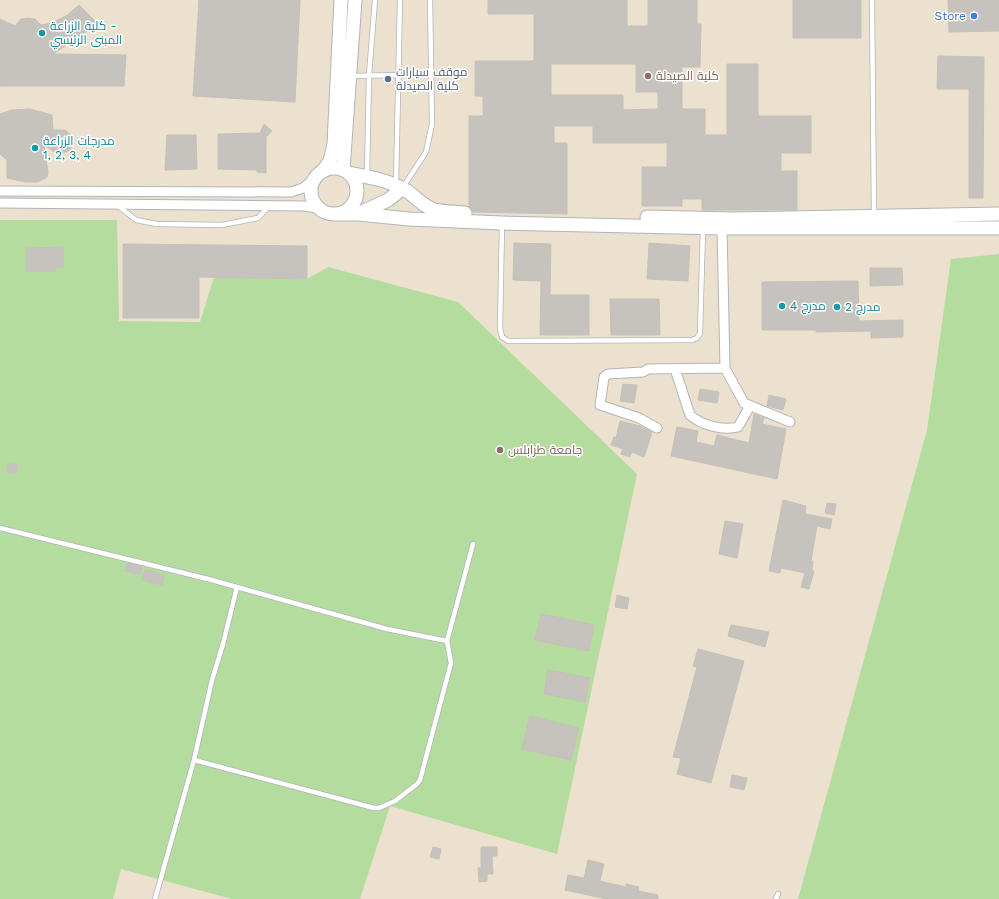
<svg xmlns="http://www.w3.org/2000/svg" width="999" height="899" viewBox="0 0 999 899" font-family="'Work Sans',Cairo,sans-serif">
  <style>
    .education { fill: #ebe1ce }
    .green { fill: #b5dc9f }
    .building { fill: #c6c2bd; stroke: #c6c0b7; fill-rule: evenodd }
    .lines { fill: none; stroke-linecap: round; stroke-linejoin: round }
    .lane-casing { stroke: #b1b4bc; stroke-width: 6 }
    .street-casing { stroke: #b1b4bc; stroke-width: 11 }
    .secondary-casing { stroke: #b1b4bc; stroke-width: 15 }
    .lane { stroke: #fff; stroke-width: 4.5 }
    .street { stroke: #fff; stroke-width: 9 }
    .secondary { stroke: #fff; stroke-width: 13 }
    .shop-dot { fill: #3f7fe0; stroke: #fff; stroke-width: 1.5 }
    .culture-dot { fill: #0f9aa8; stroke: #fff; stroke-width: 1.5 }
    .education-dot { fill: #8d6e63; stroke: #fff; stroke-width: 1.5 }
    .service-dot { fill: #5c6f8a; stroke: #fff; stroke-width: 1.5 }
    .labels { text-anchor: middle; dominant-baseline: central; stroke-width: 3; stroke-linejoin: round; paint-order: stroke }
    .shop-label { font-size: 12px; fill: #366cbe; stroke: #fff; text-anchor: end }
    .culture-label { font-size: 12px; fill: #0d838f; stroke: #fff; text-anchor: start }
    .service-label { font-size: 12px; fill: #4e5e75; stroke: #fff; text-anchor: start }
    .education-label { font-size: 12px; fill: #785e54; stroke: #fff; text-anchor: start }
  </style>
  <rect width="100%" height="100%" fill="#ebe5dd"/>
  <path class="education" d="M 0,0 L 999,0 L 999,899 L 0,899 Z"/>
  <path class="green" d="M 0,220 L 117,220 L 119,321 L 200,322 L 214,277 L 307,279 L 328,267 L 458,302 L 637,474 L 557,854 L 390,806 L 360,899 L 232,899 L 121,869 L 113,899 L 0,899 Z
    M 999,254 L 999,899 L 798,899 L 927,430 L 951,259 Z"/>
  <path class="building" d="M 199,0 L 300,0 L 295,102 L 193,96 Z
    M 488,0 L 627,0 L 627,26 L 648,26 L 648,0 L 697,0 L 697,24 L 701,24 L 700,67 L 682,67 L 682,109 L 705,109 L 705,135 L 727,135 L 727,64 L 758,64 L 758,116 L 811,116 L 811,153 L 781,153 L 781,171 L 797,171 L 797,210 L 702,210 L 702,199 L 682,199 L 682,206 L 642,206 L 642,167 L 667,167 L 667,143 L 593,143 L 593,126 L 554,126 L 554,143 L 567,143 L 567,214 L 473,212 L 469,206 L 469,116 L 483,116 L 483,96 L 475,96 L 475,61 L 534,61 L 534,14 L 488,14 ZM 551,64 L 636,64 L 636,92 L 658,92 L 658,109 L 623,110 L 623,95 L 551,95 Z
    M 793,0 L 861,0 L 861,38 L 793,38 Z
    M 948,0 L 999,0 L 999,31 L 949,32 Z
    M 79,5 L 98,24 L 53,54 L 126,55 L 124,86 L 0,86 L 0,19 L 15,26 L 21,19 L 28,18 L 35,19 L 41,25 L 52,23 L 66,16 Z
    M 938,56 L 984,57 L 983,198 L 969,198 L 969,89 L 937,89 Z
    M 30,109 L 52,115 L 53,130 L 65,130 L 71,135 L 72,145 L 69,151 L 57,154 L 44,145 L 48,173 L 47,177 L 38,182 L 26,182 L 7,178 L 7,160 L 0,154 L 0,114 L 12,110 Z
    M 264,124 L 272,131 L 266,137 L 266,173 L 257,172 L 257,170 L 218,169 L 218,134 L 260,133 Z
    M 167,135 L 196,135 L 197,169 L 165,170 Z
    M 514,243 L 551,244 L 550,295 L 589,295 L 589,335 L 540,335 L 541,281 L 513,280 Z
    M 649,243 L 690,246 L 688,281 L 647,279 Z
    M 123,244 L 307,246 L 307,279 L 199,277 L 199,318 L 123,318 Z
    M 63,247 L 63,268 L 55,268 L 55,271 L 26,271 L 26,248 Z
    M 870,268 L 902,268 L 903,285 L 870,286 Z
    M 858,281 L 859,321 L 903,320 L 903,337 L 871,338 L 871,331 L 816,332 L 816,330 L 762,330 L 762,282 Z
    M 610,299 L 659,299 L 660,335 L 611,335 Z
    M 623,384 L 637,385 L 634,403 L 620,401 Z
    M 700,389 L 719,392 L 717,403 L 698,400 Z
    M 769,395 L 786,399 L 783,410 L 767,406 Z
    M 754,414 L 764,418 L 762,424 L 786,429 L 777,479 L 671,456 L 677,427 L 698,431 L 696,442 L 714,446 L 717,435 L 749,443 Z
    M 620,421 L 640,426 L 652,432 L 644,457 L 632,452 L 630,457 L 621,454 L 623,449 L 611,445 L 614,437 L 616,438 Z
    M 7,464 L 17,464 L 17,473 L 7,473 Z
    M 783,500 L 806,506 L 805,514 L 832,519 L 830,529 L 817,526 L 811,561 L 813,561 L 812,571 L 814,571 L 809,589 L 801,587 L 805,573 L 781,568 L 780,573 L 769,571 Z
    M 827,503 L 836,504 L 834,515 L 825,513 Z
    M 725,521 L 743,524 L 737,558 L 719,554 Z
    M 128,563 L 142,567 L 140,575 L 125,571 Z
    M 145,570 L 164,575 L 162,585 L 142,580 Z
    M 617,595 L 629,598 L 627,609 L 615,607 Z
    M 541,614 L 594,625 L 589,651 L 535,640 Z
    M 731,625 L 769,632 L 765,647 L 728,636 Z
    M 698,649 L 744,661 L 711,783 L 677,774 L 681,758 L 673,757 L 697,667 L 693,666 Z
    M 548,670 L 590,678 L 585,702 L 544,694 Z
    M 530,716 L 579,728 L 571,760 L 522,749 Z
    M 732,775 L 747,778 L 744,790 L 730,787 Z
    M 433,847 L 441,849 L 439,859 L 430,857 Z
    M 481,847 L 497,847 L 497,856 L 492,856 L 493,874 L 487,874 L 487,881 L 479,882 L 478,868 L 481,868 Z
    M 588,860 L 604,864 L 600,881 L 626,887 L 626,884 L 639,887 L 638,891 L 658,895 L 658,899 L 606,899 L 565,890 L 568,875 L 584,878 Z"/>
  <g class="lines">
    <g class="lane-casing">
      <path id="lane" d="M 872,0 L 874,216
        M 351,76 L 399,75
        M 367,176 L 369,75 L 375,0
        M 396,184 L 400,0
        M 403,187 L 426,152 L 432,124 L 430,0
        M 117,205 L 136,220 L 157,224 L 222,225 L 258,218 L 269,206
        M 502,224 L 500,328 L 502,337 L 508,341 L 692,340 L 697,338 L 700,333 L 703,228
        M 0,528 L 208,579 L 387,629 L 447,641
        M 194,760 L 374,808 L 379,808 L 395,801 L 417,784 L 420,780 L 451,663 L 447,641 L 473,544
        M 155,899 L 194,760 L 212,680 L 223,644 L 237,587
        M 776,899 L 778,894"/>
    </g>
    <g class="street-casing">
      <path id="street" d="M 0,191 L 291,192 L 303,188 L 314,179
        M 0,203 L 304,206 L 318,208
        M 722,228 L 725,368 L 744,403 L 790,422
        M 675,369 L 690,415 C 701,425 723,431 738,427 L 750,406
        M 657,428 L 639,418 L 600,405 L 604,377 L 608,374 L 643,372 L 648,369 L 725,368"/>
    </g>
    <g class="secondary-casing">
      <path id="secondary" d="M311 191a23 23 0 1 1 46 0a23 23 0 1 1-46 0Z
        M 343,170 L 355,0
        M 323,171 L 330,161 L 334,144 L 341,0
        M 348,173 C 368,177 389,180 407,191 C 416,197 423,207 435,210 C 444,212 455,212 465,213
        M 360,213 L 388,200 L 402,189
        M 337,214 L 358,214 L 409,219 L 502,223 L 722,228 L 999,228
        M 647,217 L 732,219 L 999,214"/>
    </g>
    <use href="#lane" class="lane"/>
    <use href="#street" class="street"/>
    <use href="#secondary" class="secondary"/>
  </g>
  <circle class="shop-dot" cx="974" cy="16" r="4"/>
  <g class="culture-dot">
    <circle cx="42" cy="33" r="4"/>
    <circle cx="35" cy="148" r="4"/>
    <circle cx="782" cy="306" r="4"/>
    <circle cx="837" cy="307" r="4"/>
  </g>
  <g class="education-dot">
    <circle cx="648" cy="76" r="4"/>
    <circle cx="500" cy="450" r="4"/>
  </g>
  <circle class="service-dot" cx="388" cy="79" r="4"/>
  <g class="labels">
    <g class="shop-label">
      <text x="966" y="16">Store</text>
    </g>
    <g class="culture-label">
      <text x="50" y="26">كلية الزراعة -<tspan x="50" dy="14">المبنى الرئيسي</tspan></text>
      <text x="43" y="141">مدرجات الزراعة<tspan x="43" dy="14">1, 2, 3, 4</tspan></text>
      <text x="790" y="306">مدرج 4</text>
      <text x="845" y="307">مدرج 2</text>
    </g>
    <g class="service-label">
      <text x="396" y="72">موقف سيارات<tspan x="396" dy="14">كلية الصيدلة</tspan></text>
    </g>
    <g class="education-label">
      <text x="656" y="76">كلية الصيدلة</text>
      <text x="508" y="450">جامعة طرابلس</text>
    </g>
  </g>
</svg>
